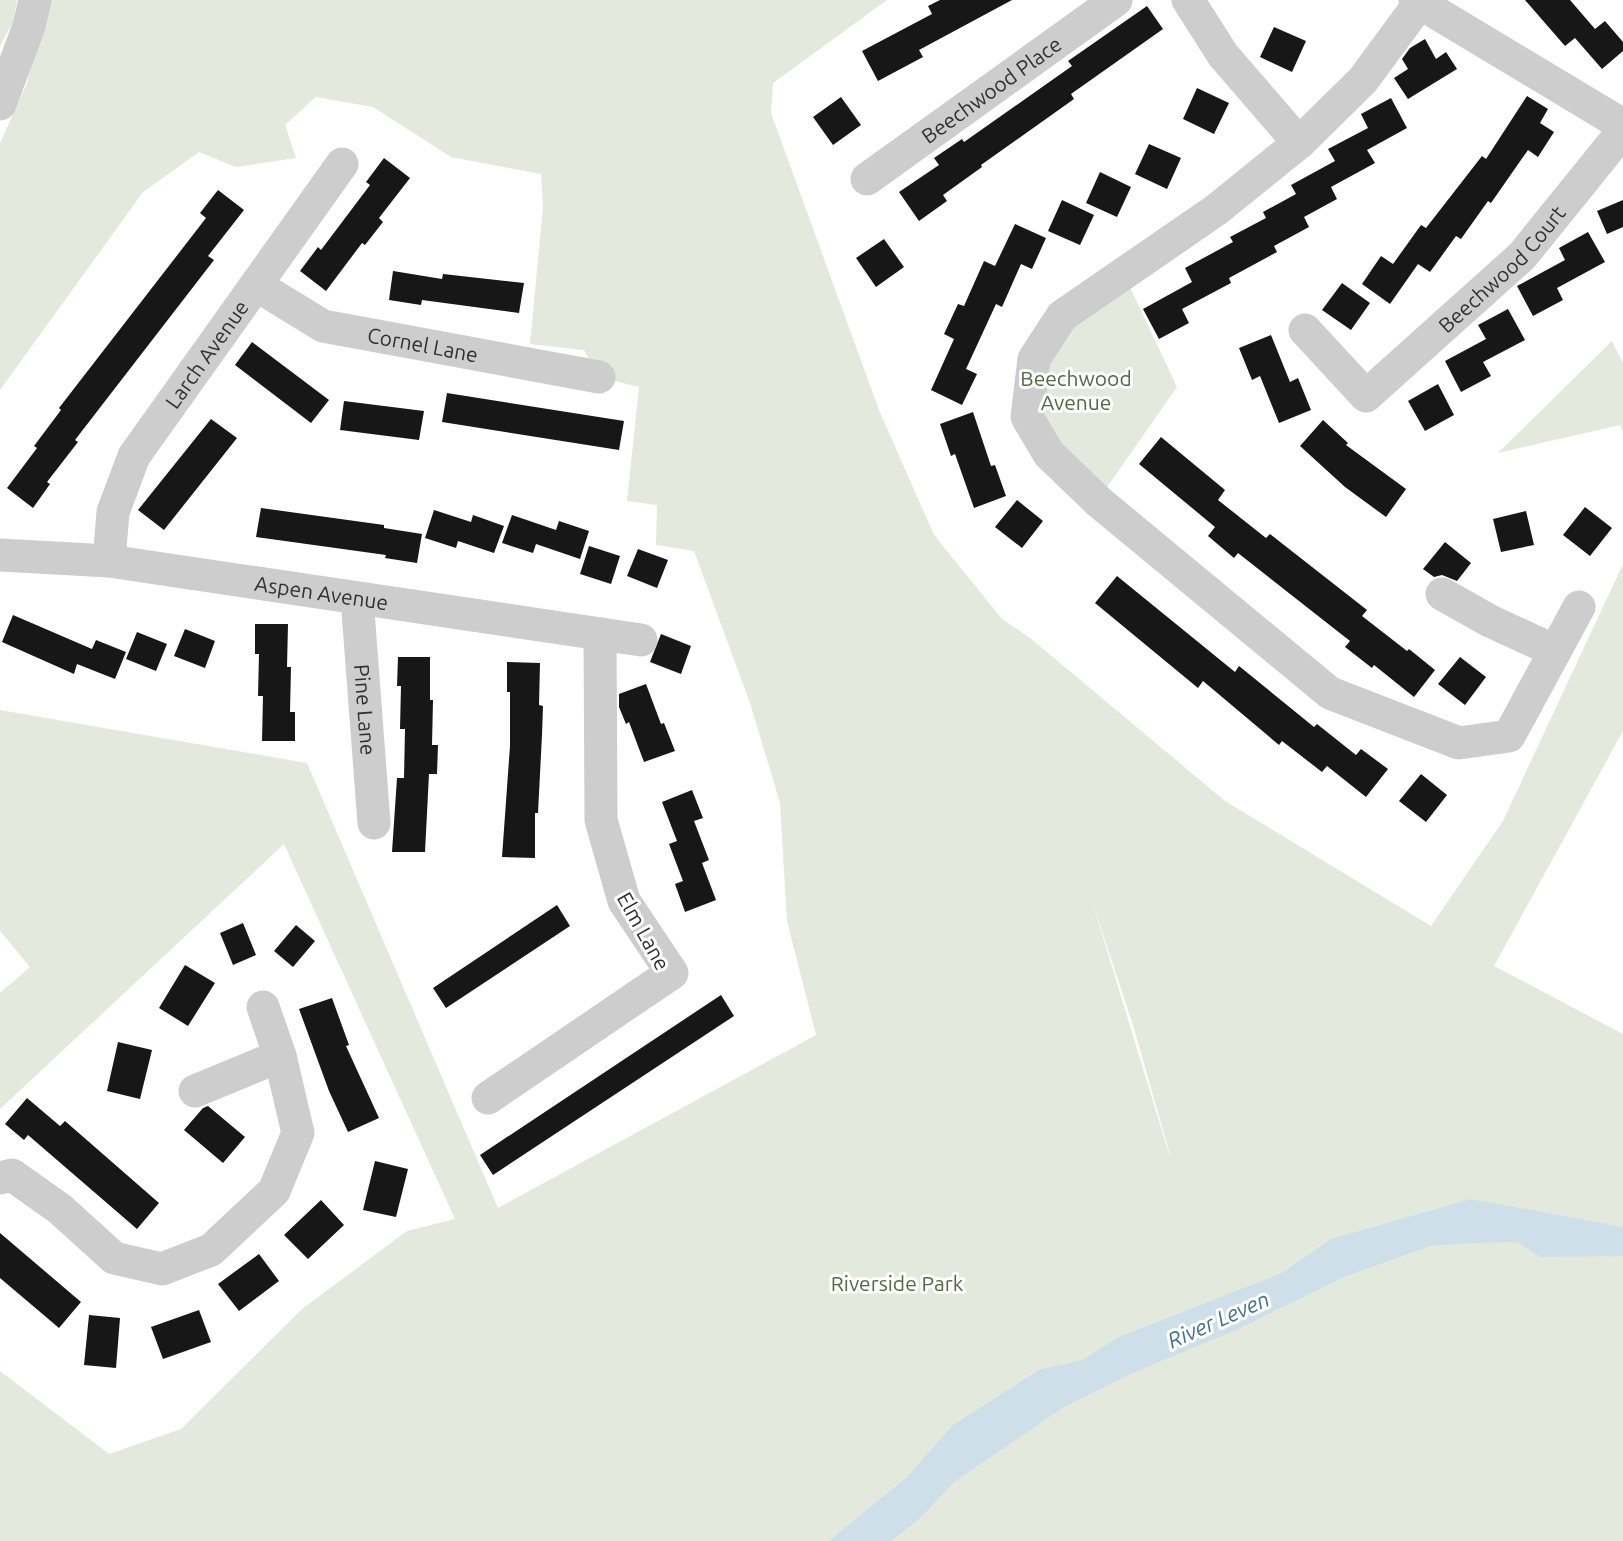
<svg xmlns="http://www.w3.org/2000/svg" width="1623" height="1541" viewBox="0 0 1623 1541" font-family="Ubuntu,sans-serif">
  <style>
    .green { fill: #e3e9dd; fill-rule: evenodd }
    .water { fill: #cedfea }
    .building { fill: #171717 }
    .lines { fill: none; stroke-linecap: round; stroke-linejoin: round }
    .minor { stroke: #cdcdcd; stroke-width: 33 }
    .labels { text-anchor: middle; dominant-baseline: central; stroke-width: 6; stroke-linejoin: round; paint-order: stroke }
    .street-label { font-size: 21px; fill: #303030; stroke: #fff }
    .park-label { font-size: 21px; fill: #546841; stroke: #fff }
    .water-label { font-size: 22px; font-style: italic; fill: #45718b; stroke: #fff }
  </style>
  <rect width="100%" height="100%" fill="#fff"/>
  <path class="green" d="M 0,0 L 17,0 L 13,22 L 0,46 Z
    M 46,0 L 887,0 L 773,83 L 771,113 L 879,410 L 934,535 L 1002,619 L 1030,638 L 1225,801 L 1431,926 L 1503,821 L 1623,564 L 1623,731 L 1494,966 L 1623,1034 L 1623,1541 L 0,1541 L 0,1371 L 109,1454 L 181,1429 L 302,1309 L 407,1231 L 455,1219 L 284,844 L 0,1109 L 0,993 L 30,967 L 0,931 L 0,710 L 307,763 L 498,1208 L 816,1035 L 787,921 L 780,803 L 750,703 L 694,551 L 656,545 L 657,505 L 627,501 L 639,387 L 599,377 L 584,350 L 530,344 L 543,207 L 541,174 L 451,157 L 373,107 L 316,97 L 285,125 L 296,158 L 236,167 L 199,152 L 143,192 L 0,390 L 0,143 L 27,83 ZM 1092,901 L 1133,1025 L 1170,1155 L 1169,1154 Z
    M 1128,283 L 1177,387 L 1105,490 L 1059,446 L 1040,413 L 1049,356 L 1072,321 Z
    M 1612,341 L 1623,363 L 1623,433 L 1620,425 L 1498,453 Z"/>
  <path class="water" d="M 1471,1199 L 1623,1227 L 1623,1256 L 1541,1257 L 1517,1242 L 1473,1243 L 1431,1246 L 1346,1276 L 1236,1330 L 1137,1371 L 1064,1407 L 954,1482 L 920,1518 L 891,1541 L 829,1541 L 906,1478 L 953,1425 L 1039,1370 L 1082,1360 L 1119,1337 L 1282,1273 L 1331,1239 Z"/>
  <path class="building" d="M 940,0 L 1012,0 L 919,50 L 923,57 L 878,81 L 862,51 L 932,14 L 928,6 Z
    M 1525,0 L 1570,0 L 1595,29 L 1605,21 L 1623,42 L 1623,51 L 1602,69 L 1575,38 L 1565,46 Z
    M 1147,6 L 1163,29 L 1071,94 L 1074,99 L 981,165 L 982,167 L 943,195 L 947,201 L 919,221 L 899,192 L 939,165 L 934,158 L 962,139 L 964,142 L 1072,66 L 1068,61 Z
    M 1274,27 L 1306,41 L 1292,72 L 1260,57 Z
    M 1425,39 L 1436,59 L 1446,52 L 1457,69 L 1408,99 L 1394,78 L 1408,69 L 1402,59 L 1410,48 Z
    M 1197,88 L 1229,103 L 1214,134 L 1183,119 Z
    M 1527,96 L 1548,109 L 1540,123 L 1554,132 L 1538,157 L 1528,150 L 1491,203 L 1488,201 L 1461,239 L 1456,236 L 1430,272 L 1418,264 L 1390,304 L 1362,284 L 1381,256 L 1393,264 L 1421,225 L 1426,228 L 1482,156 L 1486,159 Z
    M 841,97 L 861,125 L 833,145 L 813,117 Z
    M 1391,98 L 1407,128 L 1367,150 L 1375,163 L 1331,187 L 1337,199 L 1304,217 L 1309,227 L 1274,246 L 1277,252 L 1229,278 L 1231,283 L 1182,309 L 1189,323 L 1159,339 L 1143,309 L 1192,282 L 1185,268 L 1233,242 L 1230,237 L 1266,218 L 1263,212 L 1296,194 L 1291,185 L 1335,161 L 1328,149 L 1368,128 L 1361,114 Z
    M 1149,144 L 1181,158 L 1167,189 L 1135,174 Z
    M 384,158 L 410,178 L 379,218 L 383,222 L 365,245 L 362,243 L 326,291 L 300,271 L 318,247 L 321,250 L 370,185 L 366,182 Z
    M 1100,172 L 1131,187 L 1117,217 L 1086,203 Z
    M 218,190 L 244,210 L 208,256 L 214,260 L 75,440 L 78,442 L 47,482 L 50,484 L 33,508 L 7,488 L 37,448 L 34,446 L 61,410 L 59,408 L 206,218 L 200,213 Z
    M 1062,200 L 1094,215 L 1080,245 L 1048,231 Z
    M 1623,200 L 1623,227 L 1607,234 L 1597,211 Z
    M 1015,224 L 1046,238 L 1032,269 L 1021,264 L 1002,307 L 996,304 L 966,369 L 977,374 L 962,405 L 931,390 L 954,339 L 944,334 L 958,304 L 964,306 L 984,261 L 995,266 Z
    M 1588,232 L 1605,262 L 1557,288 L 1563,300 L 1533,316 L 1517,286 L 1565,260 L 1559,248 Z
    M 884,239 L 904,267 L 876,287 L 856,258 Z
    M 393,271 L 442,279 L 443,274 L 524,283 L 519,313 L 422,300 L 421,305 L 389,300 Z
    M 1342,283 L 1370,303 L 1351,330 L 1322,310 Z
    M 1508,309 L 1525,340 L 1483,362 L 1491,376 L 1461,392 L 1445,361 L 1486,339 L 1478,325 Z
    M 1271,335 L 1290,382 L 1298,378 L 1311,410 L 1279,423 L 1260,376 L 1252,380 L 1239,348 Z
    M 252,342 L 329,400 L 311,423 L 235,365 Z
    M 1438,384 L 1454,415 L 1425,431 L 1408,401 Z
    M 447,393 L 624,421 L 619,450 L 442,422 Z
    M 344,401 L 424,411 L 419,440 L 340,430 Z
    M 973,412 L 991,466 L 995,465 L 1006,496 L 974,508 L 955,454 L 951,456 L 940,424 Z
    M 211,419 L 237,438 L 164,530 L 138,510 Z
    M 1323,420 L 1348,443 L 1346,445 L 1406,489 L 1386,517 L 1345,487 L 1300,446 Z
    M 1161,437 L 1225,490 L 1218,500 L 1266,538 L 1270,534 L 1367,610 L 1362,616 L 1407,651 L 1409,649 L 1435,670 L 1414,697 L 1374,665 L 1372,668 L 1345,647 L 1350,641 L 1238,553 L 1234,558 L 1208,536 L 1215,527 L 1139,464 Z
    M 1017,500 L 1043,521 L 1022,548 L 995,527 Z
    M 1585,507 L 1612,528 L 1590,556 L 1563,535 Z
    M 261,508 L 384,525 L 384,528 L 422,534 L 417,563 L 385,558 L 386,555 L 256,537 Z
    M 434,510 L 471,522 L 473,515 L 504,526 L 494,553 L 458,541 L 456,548 L 425,538 Z
    M 1526,511 L 1534,545 L 1501,552 L 1493,519 Z
    M 512,515 L 556,530 L 559,521 L 589,531 L 580,559 L 536,544 L 533,553 L 502,543 Z
    M 1445,542 L 1471,563 L 1457,581 L 1442,575 L 1434,577 L 1423,569 Z
    M 589,546 L 620,556 L 611,584 L 580,574 Z
    M 638,549 L 668,560 L 657,588 L 627,576 Z
    M 1117,576 L 1235,672 L 1239,666 L 1314,727 L 1317,724 L 1356,755 L 1361,749 L 1388,769 L 1366,797 L 1327,766 L 1322,772 L 1282,741 L 1279,745 L 1203,681 L 1198,688 L 1095,603 Z
    M 13,615 L 92,649 L 96,640 L 126,652 L 115,679 L 77,664 L 74,674 L 2,642 Z
    M 255,624 L 288,624 L 287,667 L 291,667 L 290,712 L 295,712 L 295,741 L 262,741 L 263,696 L 258,696 L 259,654 L 255,654 Z
    M 185,629 L 215,641 L 205,668 L 174,656 Z
    M 137,632 L 167,644 L 156,671 L 126,659 Z
    M 661,634 L 691,646 L 681,674 L 650,662 Z
    M 398,657 L 430,657 L 430,700 L 433,700 L 432,745 L 438,745 L 437,774 L 429,774 L 425,852 L 392,852 L 397,778 L 404,778 L 405,729 L 400,729 L 401,686 L 397,686 Z
    M 1460,657 L 1486,677 L 1465,705 L 1438,684 Z
    M 507,662 L 540,663 L 539,705 L 543,706 L 542,735 L 538,813 L 535,813 L 535,858 L 502,857 L 510,746 L 510,692 L 507,692 Z
    M 646,684 L 661,724 L 664,723 L 675,751 L 644,762 L 629,722 L 626,724 L 619,707 L 619,694 Z
    M 1421,774 L 1447,795 L 1426,822 L 1399,801 Z
    M 692,790 L 703,818 L 694,821 L 709,860 L 702,863 L 716,900 L 685,912 L 675,884 L 683,881 L 669,844 L 677,841 L 662,802 Z
    M 557,905 L 570,926 L 446,1008 L 433,988 Z
    M 243,923 L 256,955 L 233,965 L 220,933 Z
    M 296,925 L 315,941 L 293,967 L 274,951 Z
    M 185,965 L 215,983 L 188,1026 L 159,1008 Z
    M 721,995 L 734,1016 L 493,1175 L 480,1155 Z
    M 332,998 L 349,1045 L 346,1046 L 379,1118 L 348,1132 L 329,1091 L 299,1009 Z
    M 118,1042 L 152,1050 L 140,1099 L 107,1091 Z
    M 27,1098 L 60,1126 L 65,1121 L 159,1203 L 137,1229 L 28,1135 L 24,1140 L 5,1124 Z
    M 208,1106 L 245,1137 L 223,1163 L 184,1130 L 203,1108 Z
    M 375,1161 L 408,1169 L 396,1217 L 363,1210 Z
    M 321,1200 L 344,1225 L 308,1259 L 284,1235 Z
    M 0,1233 L 81,1302 L 59,1328 L 0,1278 Z
    M 259,1254 L 279,1281 L 239,1311 L 218,1284 Z
    M 199,1310 L 211,1342 L 163,1359 L 151,1327 Z
    M 89,1315 L 120,1318 L 116,1368 L 84,1365 Z"/>
  <g class="lines">
    <g class="minor">
      <path d="M 1188,0 L 1223,55 L 1299,143"/>
      <path d="M 1415,0 L 1623,125"/>
      <path d="M 1419,4 L 1363,80 L 1299,143 L 1216,210 L 1062,316 L 1034,359 L 1027,417 L 1049,454 L 1099,502 L 1330,693 L 1459,743 L 1509,736 L 1579,607"/>
      <path d="M 0,104 L 29,26 L 35,0"/>
      <path id="s1" d="M 867,179 L 1116,0"/>
      <path id="s2" d="M 256,285 L 323,326 L 599,377"/>
      <path id="s3" d="M 1305,330 L 1366,396 L 1522,256 L 1623,131"/>
      <path id="s4" d="M 0,555 L 109,561 L 641,640"/>
      <path id="s5" d="M 109,561 L 113,512 L 134,456 L 342,164"/>
      <path d="M 1442,594 L 1490,621 L 1555,651"/>
      <path id="s6" d="M 357,598 L 374,823"/>
      <path d="M 195,1091 L 280,1056"/>
      <path d="M 488,1098 L 672,973 L 624,901 L 601,820 L 600,634"/>
      <path d="M 0,1178 L 12,1175 L 60,1209 L 114,1258 L 162,1269 L 211,1250 L 274,1191 L 298,1133 L 280,1056 L 263,1007"/>
    </g>
  </g>
  <g class="labels">
    <g class="street-label">
      <text stroke="none"><textPath href="#s1" startOffset="153">Beechwood Place</textPath></text>
      <text stroke="none"><textPath href="#s3" startOffset="276">Beechwood Court</textPath></text>
      <text stroke="none"><textPath href="#s2" startOffset="180">Cornel Lane</textPath></text>
      <text stroke="none"><textPath href="#s5" startOffset="234">Larch Avenue</textPath></text>
      <text stroke="none"><textPath href="#s4" startOffset="324">Aspen Avenue</textPath></text>
      <text stroke="none"><textPath href="#s6" startOffset="112">Pine Lane</textPath></text>
      <text transform="translate(644 931) rotate(61)">Elm Lane</text>
    </g>
    <g class="park-label">
      <text x="1076" y="378">Beechwood<tspan x="1076" dy="24">Avenue</tspan></text>
      <text x="897" y="1283">Riverside Park</text>
    </g>
    <g class="water-label">
      <text transform="translate(1218 1319) rotate(-24)">River Leven</text>
    </g>
  </g>
</svg>
